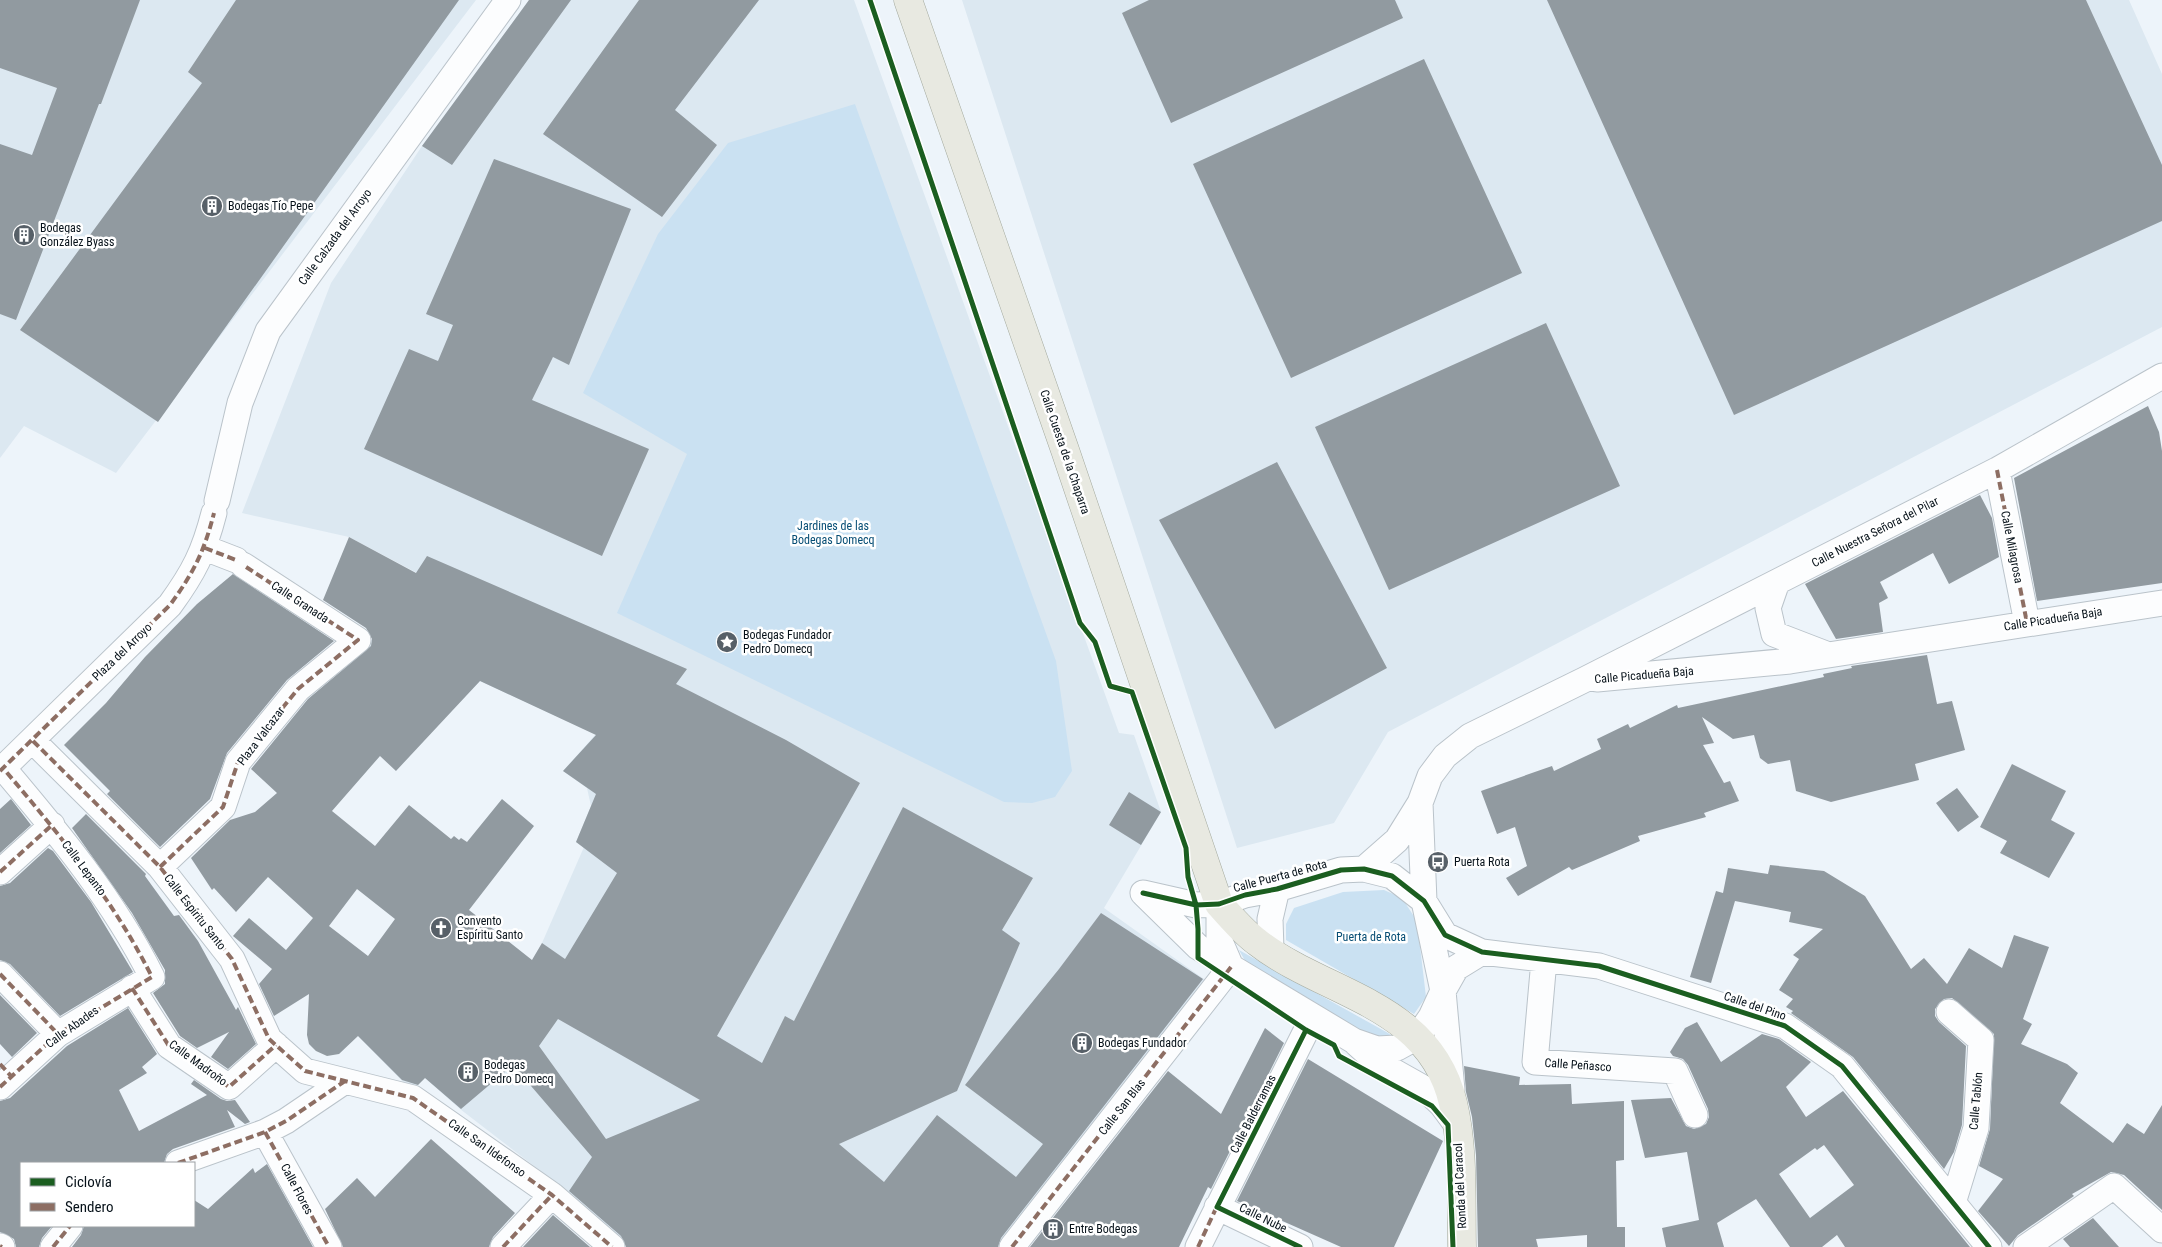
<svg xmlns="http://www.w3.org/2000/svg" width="2162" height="1247" viewBox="0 0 2162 1247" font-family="'Roboto Condensed',sans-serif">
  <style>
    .built { fill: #dce8f1 }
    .green { fill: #cae1f2 }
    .building { fill: #919aa0; fill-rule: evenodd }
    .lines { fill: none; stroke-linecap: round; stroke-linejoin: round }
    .minor-casing { stroke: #bac3ca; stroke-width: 27 }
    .major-casing { stroke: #a4aa9e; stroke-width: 29 }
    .minor { stroke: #fcfdfe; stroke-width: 25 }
    .major { stroke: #e8e9e1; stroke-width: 28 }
    .quiet { stroke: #8d6e63; stroke-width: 4; stroke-dasharray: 8 4; stroke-linecap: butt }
    .cycleway-casing { stroke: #fff; stroke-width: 8 }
    .cycleway { stroke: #1b5e20; stroke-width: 5 }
    .labels { text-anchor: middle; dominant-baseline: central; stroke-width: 5; stroke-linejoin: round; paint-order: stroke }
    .poi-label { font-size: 12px; fill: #061119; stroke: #fff; text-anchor: start }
    .street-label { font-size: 12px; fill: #061119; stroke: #fff }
    .park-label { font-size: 12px; fill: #064d74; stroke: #fff }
  </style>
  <rect width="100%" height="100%" fill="#edf4fa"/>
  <path class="built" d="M 0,0 L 476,0 L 116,473 L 24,426 L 0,458 Z
    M 529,0 L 854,0 L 1119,733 L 1134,735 L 1161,812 L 1104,908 L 1211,984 L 1004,1247 L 629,1247 L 568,1192 L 460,1109 L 425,1078 L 411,1090 L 358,1036 L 430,957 L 516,988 L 542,943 L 584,847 L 576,842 L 591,806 L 587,788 L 563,771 L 596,734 L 480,681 L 423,740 L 340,666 L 397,619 L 419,574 L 349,537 L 242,513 L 331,283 L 422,146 Z
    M 962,0 L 2129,0 L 2162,74 L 2162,327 L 1388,732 L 1334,823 L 1237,848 Z"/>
  <path class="green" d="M 855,104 L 1056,661 L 1072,771 L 1055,797 L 1032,803 L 1004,802 L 617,613 L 687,454 L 583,393 L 658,234 L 728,143 Z
    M 1384,890 L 1402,898 L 1417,921 L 1426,997 L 1414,1014 L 1286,940 L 1286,924 L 1294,908 L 1343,892 Z
    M 1239,950 L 1388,1033 L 1394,1038 L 1372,1039 L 1248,966 Z"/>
  <path class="building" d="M 0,0 L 140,0 L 101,104 L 99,104 L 16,320 L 0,314 L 0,144 L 32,155 L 57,88 L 0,68 Z
    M 236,0 L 459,0 L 158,422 L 20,330 L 202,83 L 188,72 Z
    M 529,0 L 571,0 L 452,165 L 422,146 Z
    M 639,0 L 759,0 L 675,110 L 717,145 L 662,217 L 543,134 Z
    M 1149,0 L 1395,0 L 1403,18 L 1171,123 L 1122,13 Z
    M 1547,0 L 2086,0 L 2162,165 L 2162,221 L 1734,415 Z
    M 1424,59 L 1522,273 L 1291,378 L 1193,164 Z
    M 494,159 L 631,209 L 569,365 L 553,357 L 532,400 L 649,449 L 602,556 L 364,449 L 409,349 L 438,361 L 453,325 L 426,314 Z
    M 1546,323 L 1620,486 L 1389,590 L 1315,427 Z
    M 2148,406 L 2159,432 L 2162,451 L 2162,583 L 2037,601 L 2014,478 Z
    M 1277,462 L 1387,668 L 1275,729 L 1159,520 Z
    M 1980,495 L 1992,518 L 1999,557 L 1949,584 L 1933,553 L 1880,582 L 1888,598 L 1879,603 L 1883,632 L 1836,639 L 1805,584 Z
    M 349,537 L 416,573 L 427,556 L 687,669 L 676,684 L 786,740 L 860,783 L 717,1036 L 762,1063 L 785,1016 L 794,1021 L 903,807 L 1033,878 L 1002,930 L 1020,943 L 957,1091 L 839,1144 L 884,1182 L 937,1115 L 1016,1177 L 1043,1144 L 965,1085 L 1059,969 L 1101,913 L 1203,979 L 1001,1238 L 998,1247 L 626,1247 L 621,1236 L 569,1191 L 592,1157 L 513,1065 L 461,1109 L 425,1078 L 418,1085 L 402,1080 L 358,1036 L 339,1054 L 327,1056 L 316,1051 L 309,1044 L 307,1035 L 309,994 L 274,1016 L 259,984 L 272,969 L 233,936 L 249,918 L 286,950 L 313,918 L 268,877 L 236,912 L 214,888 L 212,890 L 191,858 L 230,820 L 255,812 L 277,793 L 251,769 L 308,699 L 371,646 L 372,639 L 366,628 L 323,600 ZM 480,681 L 596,735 L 563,771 L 596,794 L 576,842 L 617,873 L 565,959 L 542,943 L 532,960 L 469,910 L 534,826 L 502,799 L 467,842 L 461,838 L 459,840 L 454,836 L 451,839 L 409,805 L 375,846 L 332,811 L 380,756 L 396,771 ZM 357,889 L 395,919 L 368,956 L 329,926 ZM 558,1019 L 700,1100 L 606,1139 L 539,1046 Z
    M 233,574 L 334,641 L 287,680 L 227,753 L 210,799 L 160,847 L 107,794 L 110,791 L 64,745 L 106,703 L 145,657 L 197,604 Z
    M 1927,655 L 1937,704 L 1952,701 L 1965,750 L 1915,764 L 1919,780 L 1831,802 L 1796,791 L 1790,760 L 1768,764 L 1760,758 L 1754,735 L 1733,739 L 1702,717 L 1714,743 L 1703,745 L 1724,783 L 1730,781 L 1739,801 L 1704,813 L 1706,817 L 1638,836 L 1640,841 L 1572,870 L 1569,867 L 1518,896 L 1506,878 L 1527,866 L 1515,827 L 1497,834 L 1481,791 L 1552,766 L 1554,771 L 1601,749 L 1597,739 L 1628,724 L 1630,728 L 1677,705 L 1678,708 L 1824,677 L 1823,674 L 1852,668 L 1851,666 Z
    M 2012,764 L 2066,791 L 2051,820 L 2075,833 L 2049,878 L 2000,853 L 2007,841 L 1980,827 Z
    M 1957,788 L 1979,817 L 1958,832 L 1936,803 Z
    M 1129,792 L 1161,812 L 1141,845 L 1109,825 Z
    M 11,799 L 31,825 L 0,853 L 0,809 Z
    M 86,814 L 146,874 L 145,876 L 174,916 L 179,915 L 198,941 L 236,1010 L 238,1007 L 256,1044 L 228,1069 L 211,1057 L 229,1032 L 197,1048 L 180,1036 L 153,993 L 165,984 L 165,970 L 132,913 L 72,828 Z
    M 48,848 L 53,851 L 91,902 L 133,972 L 60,1016 L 10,964 L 0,960 L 0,886 L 10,883 Z
    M 1770,865 L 1824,871 L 1865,896 L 1911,969 L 1924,958 L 1947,984 L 1969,948 L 2002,968 L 2014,935 L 2049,947 L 2023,1019 L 2032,1024 L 2021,1044 L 2067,1064 L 2078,1073 L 2060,1103 L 2113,1143 L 2127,1123 L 2144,1134 L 2162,1105 L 2162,1210 L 2124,1175 L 2111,1172 L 2072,1194 L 2074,1196 L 2018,1235 L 2009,1246 L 1978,1211 L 2003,1179 L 1979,1166 L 1990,1129 L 1994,1034 L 1952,998 L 1944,999 L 1935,1009 L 1935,1016 L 1939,1022 L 1966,1046 L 1962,1125 L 1954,1152 L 1944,1169 L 1853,1057 L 1791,1013 L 1793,1011 L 1786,1007 L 1793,999 L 1779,990 L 1799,959 L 1793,955 L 1823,929 L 1789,922 L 1791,912 L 1735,901 L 1711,983 L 1690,977 L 1716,891 L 1723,893 L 1728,868 L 1768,874 Z
    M 0,995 L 37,1033 L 12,1057 L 0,1044 Z
    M 128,1008 L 157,1054 L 142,1067 L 147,1073 L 119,1090 L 139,1131 L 207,1095 L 191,1084 L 194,1080 L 221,1099 L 227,1101 L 235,1100 L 250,1122 L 245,1124 L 227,1110 L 235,1127 L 173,1149 L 167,1154 L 164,1163 L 21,1163 L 21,1226 L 52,1226 L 42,1238 L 39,1247 L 16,1247 L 14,1239 L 0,1232 L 0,1101 L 10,1098 L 67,1046 Z
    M 1697,1022 L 1721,1062 L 1762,1034 L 1779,1039 L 1811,1062 L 1786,1087 L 1806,1117 L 1843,1091 L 1970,1247 L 1845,1247 L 1837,1235 L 1822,1247 L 1790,1247 L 1756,1199 L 1717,1223 L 1724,1247 L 1666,1247 L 1662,1228 L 1699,1220 L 1687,1152 L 1645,1158 L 1631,1100 L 1671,1098 L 1686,1126 L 1694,1129 L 1706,1124 L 1709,1117 L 1708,1109 L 1688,1065 L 1683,1059 L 1673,1056 L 1670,1052 L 1685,1028 ZM 1824,1145 L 1854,1185 L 1810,1218 L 1779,1174 L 1815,1148 L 1817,1150 Z
    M 1265,1028 L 1284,1043 L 1211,1189 L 1208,1187 L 1179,1247 L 1030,1247 L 1168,1071 L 1221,1114 Z
    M 1308,1059 L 1443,1141 L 1394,1247 L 1341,1247 L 1237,1201 Z
    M 1464,1066 L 1520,1077 L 1519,1085 L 1571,1084 L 1572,1104 L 1624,1101 L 1624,1160 L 1616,1161 L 1617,1227 L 1625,1227 L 1625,1247 L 1587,1247 L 1587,1235 L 1536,1239 L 1538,1247 L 1478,1247 L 1476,1155 L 1472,1117 L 1466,1092 Z
    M 431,1139 L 515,1213 L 493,1237 L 489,1247 L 343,1247 L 325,1209 L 357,1178 L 375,1197 Z
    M 267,1164 L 313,1247 L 72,1247 L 81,1235 L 84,1226 L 194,1226 L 194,1200 L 208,1209 L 253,1168 L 255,1173 Z
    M 553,1215 L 590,1247 L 523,1247 Z
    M 2093,1218 L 2119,1247 L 2070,1247 L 2063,1239 Z"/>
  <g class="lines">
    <g class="minor-casing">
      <path id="minor" d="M 1997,470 L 2027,623
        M 217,501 L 240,403 L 268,331 L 508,0
        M 205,548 L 236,560
        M 1777,582 L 1768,608 L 1774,634 L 1826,654
        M 1597,679 L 1790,661 L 2162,603
        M 33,741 L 160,867 L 232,959 L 269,1039 L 305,1071 L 413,1098 L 552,1195 L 612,1247
        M 0,771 L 170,605 C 194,572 204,552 214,513
        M 1420,803 L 1424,901 L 1443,991 L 1452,1090
        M 160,867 L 223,807 L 238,762 L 298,689 L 358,640 L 243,565
        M 1364,869 L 1397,840 L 1420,803 L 1430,776 L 1445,756 L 1470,736 L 1584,680 L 1997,470 L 2162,376
        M 0,872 L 52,825
        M 1143,893 L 1196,905 L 1219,904 L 1245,895 L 1277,889 L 1341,870 L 1364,869 L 1392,876 L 1424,901 L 1445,935 L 1482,952 L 1599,966 L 1785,1026 L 1842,1066 L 1989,1247
        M 1219,904 L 1219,939 L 1231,967 L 1354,1041 L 1377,1049 L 1397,1048 L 1417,1037 L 1431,1017 L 1443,991 L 1456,968 L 1482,952
        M 1271,950 L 1270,919 L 1277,889
        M 1544,960 L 1535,1062 L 1675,1071 L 1695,1115
        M 0,974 L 58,1034
        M 132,988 L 169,1046 L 229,1087 L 276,1045
        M 1949,1012 L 1981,1040 L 1976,1128 L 1953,1203
        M 1357,1044 L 1377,1062 L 1425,1089 L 1442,1105 L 1456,1124
        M 0,1087 L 58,1034 L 152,977 C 113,899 59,834 3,768
        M 265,1132 L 329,1247
        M 178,1163 L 265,1132 L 286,1121 L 345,1081
        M 1217,1207 L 1300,1247
        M 0,1246 L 2,1247
        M 53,1247 L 70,1226
        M 503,1247 L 552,1195
        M 1012,1247 L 1231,967 L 1198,947 L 1144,894
        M 1198,1247 L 1313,1017
        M 2026,1247 L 2114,1186 L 2162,1230"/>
    </g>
    <g class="major-casing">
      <path id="major" d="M 908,0 L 1065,450 L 1219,904 C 1231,917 1243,932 1257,942 C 1325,995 1430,1003 1453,1103 C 1464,1149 1461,1200 1462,1247"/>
    </g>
    <use href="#minor" class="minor"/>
    <use href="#major" class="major"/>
    <path class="quiet" d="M 1997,470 L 2027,623
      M 205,548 L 236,560
      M 33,741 L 160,867 L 232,959 L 269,1039 L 305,1071 L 413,1098 L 552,1195 L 612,1247
      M 0,771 L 170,605 C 194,572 204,552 214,513
      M 160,867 L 223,807 L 238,762 L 298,689 L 358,640 L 243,565
      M 0,872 L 52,825
      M 0,974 L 58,1034
      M 132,988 L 169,1046 L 229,1087 L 276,1045
      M 0,1064 L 11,1076
      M 0,1087 L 58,1034 L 152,977 C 113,899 59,834 3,768
      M 265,1132 L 329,1247
      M 178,1163 L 265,1132 L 286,1121 L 345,1081
      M 0,1246 L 2,1247
      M 53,1247 L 70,1226
      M 503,1247 L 552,1195
      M 1012,1247 L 1231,967
      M 1198,1247 L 1218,1204"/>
    <g class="cycleway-casing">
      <path id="cycleway" d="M 870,0 L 1080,623 L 1095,642 L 1110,686 L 1132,692 L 1186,848 L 1188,877 L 1196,905 L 1198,929 L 1198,958 L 1306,1030 L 1334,1045 L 1339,1056 L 1432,1106 L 1448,1125 L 1453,1247
        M 1143,893 L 1196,905 L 1219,904 L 1245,895 L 1277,889 L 1341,870 L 1364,869 L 1392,876 L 1424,901 L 1445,935 L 1482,952 L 1599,966 L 1785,1026 L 1842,1066 L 1989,1247
        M 1300,1247 L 1217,1207 L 1306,1030"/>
    </g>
    <use href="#cycleway" class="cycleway"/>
  </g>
  <defs>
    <g id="building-disc" transform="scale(1.125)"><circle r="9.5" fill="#576068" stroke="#fff"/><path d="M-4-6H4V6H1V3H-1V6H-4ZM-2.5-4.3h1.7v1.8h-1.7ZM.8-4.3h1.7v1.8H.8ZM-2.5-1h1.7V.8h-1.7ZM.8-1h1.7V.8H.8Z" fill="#fff"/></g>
    <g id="sight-disc" transform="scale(1.125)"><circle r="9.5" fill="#576068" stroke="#fff"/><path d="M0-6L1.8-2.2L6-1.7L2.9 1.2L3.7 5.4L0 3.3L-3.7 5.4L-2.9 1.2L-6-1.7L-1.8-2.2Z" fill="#fff"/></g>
    <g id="bus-disc" transform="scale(1.125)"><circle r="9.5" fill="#576068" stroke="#fff"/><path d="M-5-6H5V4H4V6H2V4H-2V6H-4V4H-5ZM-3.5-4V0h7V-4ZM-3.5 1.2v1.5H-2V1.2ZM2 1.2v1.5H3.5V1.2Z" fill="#fff"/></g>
    <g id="church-disc" transform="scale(1.125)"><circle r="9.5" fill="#576068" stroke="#fff"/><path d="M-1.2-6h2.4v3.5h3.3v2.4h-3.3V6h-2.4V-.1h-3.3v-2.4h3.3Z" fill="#fff"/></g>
  </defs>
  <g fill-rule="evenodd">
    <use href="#building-disc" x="212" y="206"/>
    <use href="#building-disc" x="24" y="235"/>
    <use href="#sight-disc" x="727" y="642"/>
    <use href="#bus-disc" x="1438" y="862"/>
    <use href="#church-disc" x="441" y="928"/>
    <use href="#building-disc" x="1082" y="1043"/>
    <use href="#building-disc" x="468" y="1072"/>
    <use href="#building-disc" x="1053" y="1229"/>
  </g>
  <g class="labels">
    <g class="poi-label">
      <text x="228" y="206">Bodegas Tío Pepe</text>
      <text x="40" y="228">Bodegas<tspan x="40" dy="14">González Byass</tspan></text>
      <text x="743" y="635">Bodegas Fundador<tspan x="743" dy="14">Pedro Domecq</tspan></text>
      <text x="1454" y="862">Puerta Rota</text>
      <text x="457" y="921">Convento<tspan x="457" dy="14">Espíritu Santo</tspan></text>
      <text x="1098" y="1043">Bodegas Fundador</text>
      <text x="484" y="1065">Bodegas<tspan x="484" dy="14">Pedro Domecq</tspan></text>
      <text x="1069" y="1229">Entre Bodegas</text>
    </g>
    <g class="street-label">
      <text transform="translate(335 237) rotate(-54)">Calle Calzada del Arroyo</text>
      <text transform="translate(1065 452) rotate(71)">Calle Cuesta de la Chaparra</text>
      <text transform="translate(1875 532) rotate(-27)">Calle Nuestra Señora del Pilar</text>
      <text transform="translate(2012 547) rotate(79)">Calle Milagrosa</text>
      <text transform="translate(300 602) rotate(33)">Calle Granada</text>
      <text transform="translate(2053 619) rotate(-9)">Calle Picadueña Baja</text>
      <text transform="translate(122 652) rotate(-44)">Plaza del Arroyo</text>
      <text transform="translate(1644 675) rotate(-5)">Calle Picadueña Baja</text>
      <text transform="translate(261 736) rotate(-53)">Plaza Valcazar</text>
      <text transform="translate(84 868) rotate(53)">Calle Lepanto</text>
      <text transform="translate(1280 876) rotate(-15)">Calle Puerta de Rota</text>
      <text transform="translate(195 912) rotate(52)">Calle Espíritu Santo</text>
      <text transform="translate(1755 1006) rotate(19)">Calle del Pino</text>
      <text transform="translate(72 1027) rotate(-36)">Calle Abades</text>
      <text transform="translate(198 1063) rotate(36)">Calle Madroño</text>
      <text transform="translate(1578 1065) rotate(4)">Calle Peñasco</text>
      <text transform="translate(1976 1101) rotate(-85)">Calle Tablón</text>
      <text transform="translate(1122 1107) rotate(-52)">Calle San Blas</text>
      <text transform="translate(1253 1114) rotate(-63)">Calle Balderramas</text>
      <text transform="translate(487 1148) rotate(35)">Calle San Ildefonso</text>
      <text transform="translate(1460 1186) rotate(-93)">Ronda del Caracol</text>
      <text transform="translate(297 1189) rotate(62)">Calle Flores</text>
      <text transform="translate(1263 1218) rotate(26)">Calle Nube</text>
    </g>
    <g class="park-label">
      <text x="833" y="526">Jardines de las<tspan x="833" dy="14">Bodegas Domecq</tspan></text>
      <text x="1371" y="937">Puerta de Rota</text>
    </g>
  </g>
  <rect x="20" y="1162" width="175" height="65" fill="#ffffff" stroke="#9ba0a3"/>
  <rect x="30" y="1178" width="25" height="8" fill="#1b5e20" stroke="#9ba0a3"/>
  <text x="65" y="1187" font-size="15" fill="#061119">Ciclovía</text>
  <rect x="30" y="1203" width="25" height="8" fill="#8d6e63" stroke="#9ba0a3"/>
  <text x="65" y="1212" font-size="15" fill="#061119">Sendero</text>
</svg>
